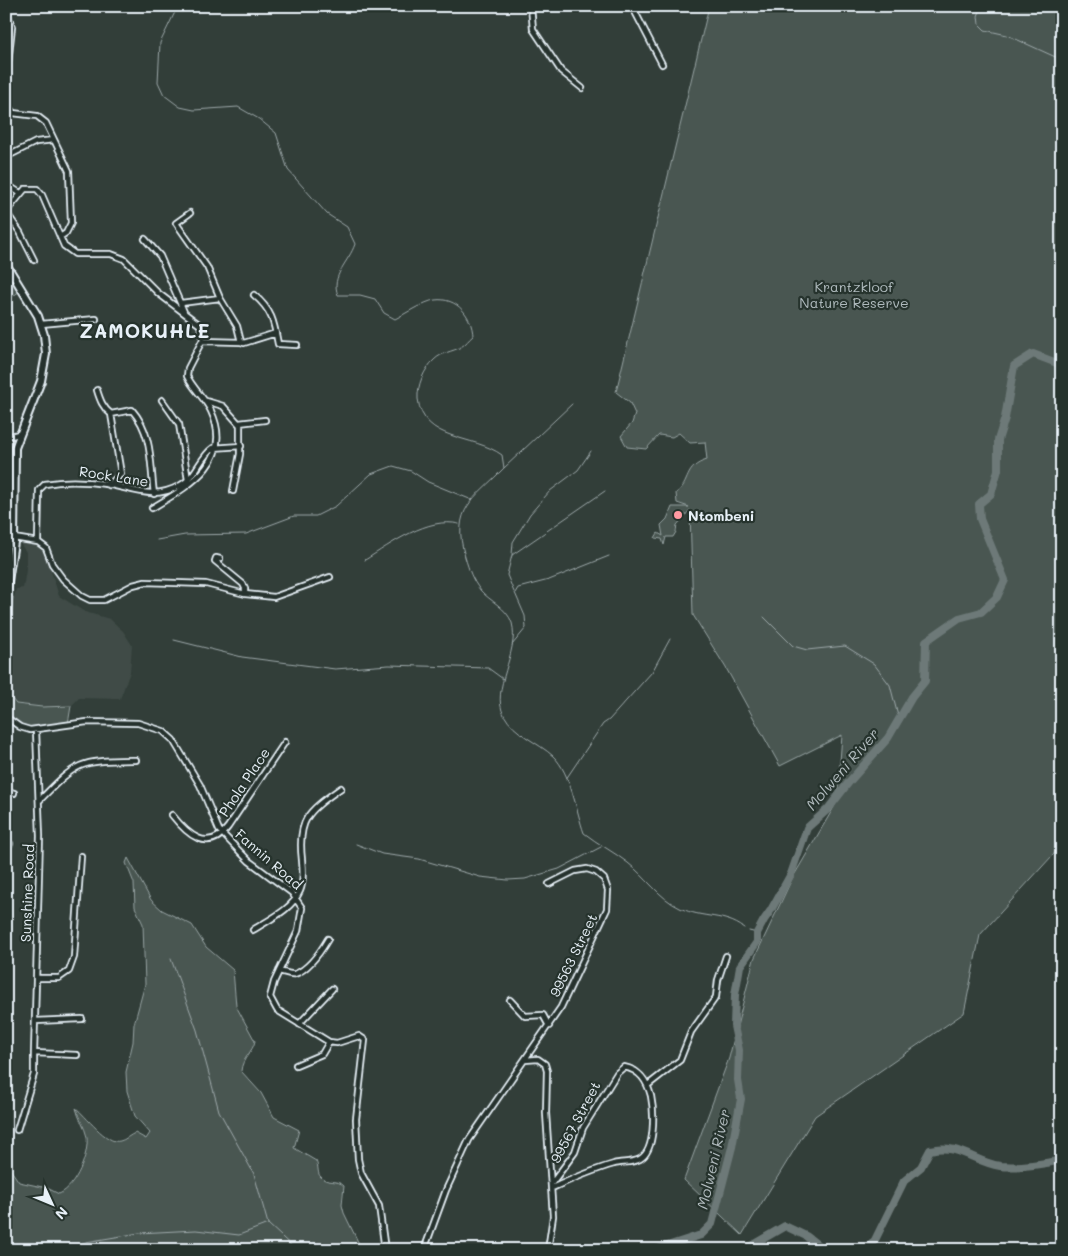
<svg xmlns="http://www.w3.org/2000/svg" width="1068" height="1256" viewBox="0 0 1068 1256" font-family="Mali,sans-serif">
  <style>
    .built { fill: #3f4b46 }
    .green { fill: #495651; stroke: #98a4a4 }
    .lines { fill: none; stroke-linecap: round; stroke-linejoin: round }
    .stream { stroke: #9ea9ab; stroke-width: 1 }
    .river { stroke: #6d7978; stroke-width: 8 }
    .street-casing { stroke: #e8f1f8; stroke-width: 8 }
    .secondary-casing { stroke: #e8f1f8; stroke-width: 10 }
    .street { stroke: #26332d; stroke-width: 4.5 }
    .secondary { stroke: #26332d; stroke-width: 6 }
    .poi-dot { fill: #ff9aa2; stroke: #26332d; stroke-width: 2 }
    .labels { text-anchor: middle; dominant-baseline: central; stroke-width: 4.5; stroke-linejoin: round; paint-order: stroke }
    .park-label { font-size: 14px; fill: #b0bbbe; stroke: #26332d }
    .street-label { font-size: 14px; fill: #e8f1f8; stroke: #26332d }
    .poi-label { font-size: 14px; font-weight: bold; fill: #e8f1f8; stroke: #26332d; text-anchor: start }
    .water-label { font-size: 15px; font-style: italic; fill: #b1bbbe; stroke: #26332d }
    .district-label { font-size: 19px; font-weight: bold; letter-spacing: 1px; fill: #e8f1f8; stroke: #26332d }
  </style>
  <rect width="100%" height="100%" fill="#323e39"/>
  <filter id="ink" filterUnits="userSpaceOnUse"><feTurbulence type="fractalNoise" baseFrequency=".02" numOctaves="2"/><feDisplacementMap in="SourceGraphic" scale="10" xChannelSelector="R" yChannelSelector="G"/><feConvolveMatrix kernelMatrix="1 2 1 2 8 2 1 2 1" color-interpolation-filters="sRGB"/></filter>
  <g filter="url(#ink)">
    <path class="built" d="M 21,540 L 43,546 L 59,596 L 85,612 L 110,619 L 123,631 L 132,645 L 130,672 L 120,699 L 79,698 L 71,706 L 42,707 L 16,704 L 7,693 L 7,644 L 10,613 L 16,589 L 23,588 L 26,570 L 26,552 L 21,545 Z"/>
    <path class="green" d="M 709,6 L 1062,6 L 1062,845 L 980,935 L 964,1013 L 815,1116 L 742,1235 L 684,1180 L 729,1058 L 754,959 L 792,879 L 837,802 L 842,735 L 780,766 L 726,668 L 693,615 L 690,510 L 677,525 L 676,532 L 673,537 L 666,537 L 664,545 L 662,539 L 655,538 L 658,533 L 663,536 L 661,525 L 667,519 L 672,507 L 689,507 L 677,503 L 676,493 C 691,483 683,467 707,460 L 705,442 L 690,443 L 679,433 L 672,437 L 659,435 L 646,449 L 627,447 L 621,436 L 632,423 L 635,414 L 630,403 L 616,392 Z
      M 6,265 L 23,289 L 6,301 Z
      M 6,595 L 13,597 L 6,663 Z
      M 6,680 L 7,693 L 16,704 L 42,707 L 71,706 L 68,724 L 25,729 L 6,717 Z
      M 128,858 L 151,900 L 162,910 L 192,925 L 206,947 L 233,970 L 236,1006 L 255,1041 C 253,1052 242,1058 241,1071 L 261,1093 L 274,1117 L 299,1130 L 294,1148 L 316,1161 C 319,1167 317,1174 321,1177 C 326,1184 338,1179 344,1186 L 342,1205 L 344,1213 L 362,1250 L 6,1250 L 6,1163 L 19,1182 L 47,1188 L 59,1194 C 76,1187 89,1154 87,1137 C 85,1127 78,1118 76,1108 C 85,1115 107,1145 120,1141 C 125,1140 130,1135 135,1133 L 146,1139 L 150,1133 L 135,1116 L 127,1091 L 126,1072 L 133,1042 L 134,1024 L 145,984 L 143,924 L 135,907 L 134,883 L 126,863 Z"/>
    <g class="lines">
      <path class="stream" d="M 178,6 L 160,43 L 158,82 L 164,95 L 180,107 L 194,110 L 238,107 L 259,119 L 276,133 L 288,170 L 327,214 L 347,227 L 355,244 C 349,262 330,276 338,295 L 360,295 L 375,299 L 384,313 L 395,319 C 405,314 425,301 435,300 C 457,297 472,316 473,336 C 469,339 466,344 461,347 C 452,352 442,352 434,360 C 424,369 417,386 418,399 C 423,442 473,434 502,455 L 504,468 C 473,500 451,508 465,557 C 469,570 472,580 481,591 C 490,601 507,608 512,623 C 520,652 490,690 504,715 C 514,734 539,743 553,756 C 571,773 576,811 584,833 C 598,844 614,852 628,863 C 646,877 659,898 680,908 C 703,919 724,913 744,928
        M 982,6 L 978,16 L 979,24 L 985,30 L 1007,35 L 1062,60
        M 504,468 L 572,404
        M 157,540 L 185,535 L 246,534 L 294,516 L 316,516 L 336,506 L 371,474 L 393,466 L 411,471 L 428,482 L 472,500
        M 512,555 L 513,542 L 530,514 L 550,491 L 578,470 L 591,451
        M 365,560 C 391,544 428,516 459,524
        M 514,592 L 507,575 L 512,555 L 605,491
        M 764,617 L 793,646 L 807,650 L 845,646 L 874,664 L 890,685 L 899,720
        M 174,640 L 242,657 L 335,669 L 389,665 L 488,668 L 503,679
        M 512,645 L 526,628 L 525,616 L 515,593 L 518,588 L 549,580 L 609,556
        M 566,779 L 603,724 L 609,720 L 652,672 L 670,639
        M 356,844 L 382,854 L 419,859 L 480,877 L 508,880 L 525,879 L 559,869 L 601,847
        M 749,931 L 757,933
        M 171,959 L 197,1030 L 219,1111 L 254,1174 L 268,1224 L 296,1250
        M 64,1250 L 86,1242 L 139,1233 L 196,1230 L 239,1235 L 268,1224"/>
      <path class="river" d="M 655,1250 L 701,1235 L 712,1224 L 732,1147 L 741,1099 L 738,1080 L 739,1050 L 734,1026 L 735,995 L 740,966 L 757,942 L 757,933 L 764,920 L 771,910 L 791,874 L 807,828 L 828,809 L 849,782 L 888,738 L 912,697 L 925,681 L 926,641 L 959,618 L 981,612 L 997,597 L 1005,580 L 980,519 L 979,504 L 991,494 L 998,470 L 998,440 L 1005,418 L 1014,366 L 1033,354 L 1062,365
        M 744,1250 L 785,1226 L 806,1236 L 824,1250
        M 867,1250 L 875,1240 L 904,1181 L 921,1167 L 930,1150 C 959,1143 973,1162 1000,1166 C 1020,1168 1043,1164 1062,1160"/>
      <g class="street-casing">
        <path id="street" d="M 531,6 L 533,29 L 561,71 L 582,88
          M 632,6 L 662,64
          M 6,9 L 12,27 L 6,80
          M 6,103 L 13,113 L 37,116 L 46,123 L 69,171 L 71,223 L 66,233 L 60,237
          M 6,157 L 36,142 L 54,140
          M 6,184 L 20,193
          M 6,212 L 25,189 L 37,189 L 42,195 L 64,246 L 75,254 L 111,254 L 124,259 L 158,293 L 200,325 L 203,339 L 188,368 L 187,376 C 193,389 205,398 211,411 C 235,462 187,487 152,508
          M 6,212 L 20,232 L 34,260
          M 190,213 L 176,223 L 207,267 L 220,298 L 237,326 L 241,342 L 244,343 L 276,333
          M 145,239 L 160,256 L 184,312
          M 254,295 C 272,310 274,322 278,344 L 297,345
          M 181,303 L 220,298
          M 41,324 L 96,319
          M 203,341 L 241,342
          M 97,390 C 100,400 103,408 111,414 L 132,410 C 153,434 150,464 154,494
          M 162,400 L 179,424 L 188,480
          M 206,401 L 223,406 L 240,425 L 240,454 L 233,491
          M 239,423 L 265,420
          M 6,437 L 19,434
          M 109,485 L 121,474 L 111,414
          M 14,538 L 38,542 L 39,490 L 45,484 C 66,480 85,481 106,484 C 135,489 152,501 181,485 C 196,477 200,457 213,448 L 241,446
          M 38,542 L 46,548 L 52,564 L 63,579 L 82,596 L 90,600 L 104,600 L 133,585 L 145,582 L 206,584 L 245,594 L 274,597 L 330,577
          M 220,559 L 216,558 L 215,561 L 243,584 L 245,588 L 245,594
          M 6,717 L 20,727 L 30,730 L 87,722 L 138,723 L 163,731 L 173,740 L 200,785 L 219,830 L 249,861 L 292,893 L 302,908 L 298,931 L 274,982 L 270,997 L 277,1010 L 329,1042 L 337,1043 L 359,1036 L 365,1040 L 356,1119 L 358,1159 L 361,1173 L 379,1206 L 385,1250
          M 36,730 L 40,836 L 34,1053 L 77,1055
          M 6,791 L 14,793
          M 39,801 C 79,760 79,761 136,760
          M 172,815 C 187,834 208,854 228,827 L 285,742
          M 6,843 L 10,844
          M 253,930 C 268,920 292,910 300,891 C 304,882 303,870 302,860 C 297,818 309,811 341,788
          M 279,971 C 284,972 290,975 295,974 C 309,969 321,951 328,939
          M 36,978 L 59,978 L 69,971 L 74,957 L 81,856
          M 510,1000 L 525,1016 L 543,1015 L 549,1026
          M 35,1021 L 82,1019
          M 299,1024 L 332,989
          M 525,1060 L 538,1059 L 545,1064 L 547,1071 L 546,1113 L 553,1216 L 548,1250
          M 296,1065 L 322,1054 L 329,1042
          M 648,1085 L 680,1060 L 691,1032 L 716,997 L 718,980 L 726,956
          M 17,1130 L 34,1074 L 34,1053
          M 552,1183 L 575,1152 L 583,1128 L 617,1073 L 624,1067 C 640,1070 647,1081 651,1096 C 654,1111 656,1150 640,1159 C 633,1163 622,1162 614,1164 C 593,1170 572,1179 552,1188
          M 424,1250 L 446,1190 L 469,1140 L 561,1007 L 607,909 L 608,890 L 604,879 L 596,872 L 587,869 L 575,871 L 549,884"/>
      </g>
      <g class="secondary-casing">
        <path id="secondary" d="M 6,264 L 38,316 L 44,335 L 46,354 L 41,381 L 15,448 L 14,542 L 6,594"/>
      </g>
      <use href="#street" class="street"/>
      <use href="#secondary" class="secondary"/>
    </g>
  </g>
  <circle class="poi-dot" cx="678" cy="515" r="5"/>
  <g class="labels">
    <g class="park-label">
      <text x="854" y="286">Krantzkloof<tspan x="854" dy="16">Nature Reserve</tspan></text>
    </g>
    <g class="street-label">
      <text transform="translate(114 476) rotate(9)">Rock Lane</text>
      <text transform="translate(244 782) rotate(-56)">Phola Place</text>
      <text transform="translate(269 859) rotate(41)">Fannin Road</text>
      <text transform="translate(27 893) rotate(-88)">Sunshine Road</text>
      <text transform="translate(573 955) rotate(-64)">99563 Street</text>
      <text transform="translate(575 1122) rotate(-62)">99567 Street</text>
    </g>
    <g class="poi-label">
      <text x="688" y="515">Ntombeni</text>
    </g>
    <g class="water-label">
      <text transform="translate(842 769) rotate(-49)">Molweni River</text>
      <text transform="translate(713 1159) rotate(-77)">Molweni River</text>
    </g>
    <g class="district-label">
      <text x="145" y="330">ZAMOKUHLE</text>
    </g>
  </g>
  <rect width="1068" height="1256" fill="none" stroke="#26332d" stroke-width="25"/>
  <rect x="12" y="12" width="1043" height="1231" fill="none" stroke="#e8f1f8" stroke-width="2" filter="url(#ink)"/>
  <g transform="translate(52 1204) rotate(134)" stroke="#26332d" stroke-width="4" paint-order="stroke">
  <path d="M0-4L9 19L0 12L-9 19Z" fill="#e8f1f8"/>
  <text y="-8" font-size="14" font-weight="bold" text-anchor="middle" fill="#e8f1f8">N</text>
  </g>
</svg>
